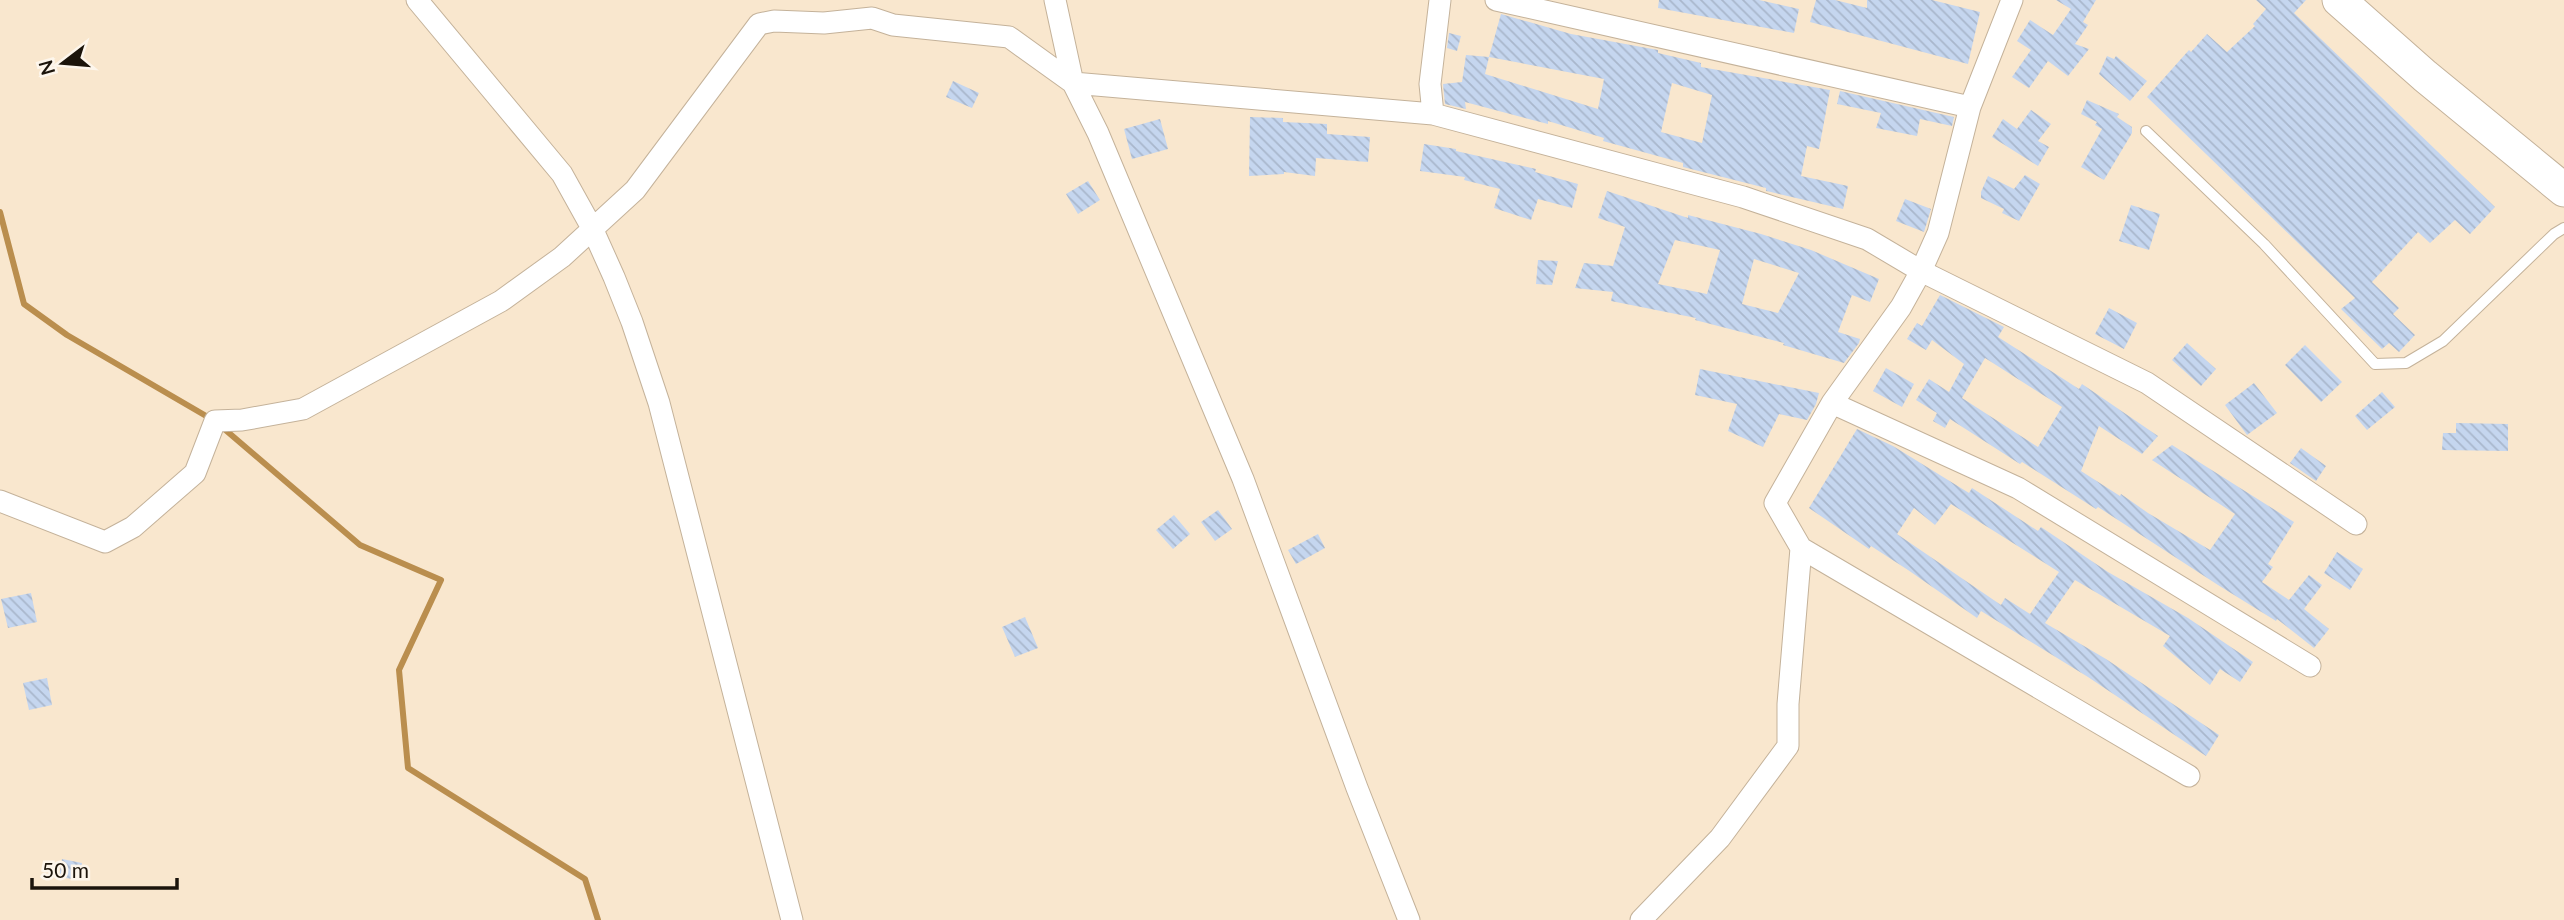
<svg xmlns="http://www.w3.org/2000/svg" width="2564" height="920" viewBox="0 0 2564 920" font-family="Lato,sans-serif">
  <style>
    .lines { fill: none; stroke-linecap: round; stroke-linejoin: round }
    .stream { stroke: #ba8e4e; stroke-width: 6 }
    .building { fill: url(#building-back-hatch); fill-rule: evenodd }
    .lane-casing { stroke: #c4b29a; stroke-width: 12 }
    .street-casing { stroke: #c4b29a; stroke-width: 23 }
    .primary-casing { stroke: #c4b29a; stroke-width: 35 }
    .lane { stroke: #fff; stroke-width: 10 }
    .street { stroke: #fff; stroke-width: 21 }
    .primary { stroke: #fff; stroke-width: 33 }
  </style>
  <defs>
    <pattern id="building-back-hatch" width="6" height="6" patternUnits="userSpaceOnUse" patternTransform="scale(1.75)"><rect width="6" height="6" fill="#c5d6ef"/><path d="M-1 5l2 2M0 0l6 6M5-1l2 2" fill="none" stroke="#a9b7cc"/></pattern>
  </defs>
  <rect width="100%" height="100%" fill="#f9e7ce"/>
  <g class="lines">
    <path class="stream" d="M 0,212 L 24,304 L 67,335 L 213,420
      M 222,427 L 360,545 L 441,580 L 399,670 L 408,768 L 585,879 L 598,920"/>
  </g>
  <path class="building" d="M 1659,0 L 1759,0 L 1799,9 L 1794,33 L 1658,8 Z
    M 1816,0 L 1835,0 L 1867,8 L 1867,0 L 1932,0 L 1980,12 L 1968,64 L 1810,22 Z
    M 2056,0 L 2096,0 L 2083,22 L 2088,25 L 2075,44 L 2089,49 L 2068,76 L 2048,61 L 2029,88 L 2012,77 L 2031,50 L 2017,41 L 2030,20 L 2053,35 L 2071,9 Z
    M 2256,0 L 2306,0 L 2294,13 L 2495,207 L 2470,234 L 2455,220 L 2430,243 L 2418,232 L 2372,282 L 2399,308 L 2393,314 L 2415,335 L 2399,352 L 2389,343 L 2382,349 L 2341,309 L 2355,298 L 2147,97 L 2189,50 L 2191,52 L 2207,34 L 2227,52 L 2255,26 L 2253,24 L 2266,9 Z
    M 1501,14 L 1571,34 L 1658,50 L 1658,53 L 1701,63 L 1701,67 L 1830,90 L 1819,149 L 1807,146 L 1801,176 L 1848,186 L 1843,209 L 1771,192 L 1766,191 L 1766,188 L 1683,167 L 1683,163 L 1603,141 L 1604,138 L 1548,121 L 1548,124 L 1465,102 L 1466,109 L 1445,104 L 1443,84 L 1462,82 L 1466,55 L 1489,57 ZM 1489,57 L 1604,79 L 1598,109 L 1485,74 ZM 1672,83 L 1712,95 L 1702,143 L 1661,132 Z
    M 1449,33 L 1461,36 L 1457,51 L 1447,48 Z
    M 2107,56 L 2114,59 L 2116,56 L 2147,81 L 2130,101 L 2099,74 Z
    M 953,81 L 979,93 L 972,108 L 946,97 Z
    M 1840,91 L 1954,117 L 1952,126 L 1920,119 L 1917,136 L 1876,128 L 1881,113 L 1837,104 Z
    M 2087,100 L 2119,114 L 2117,117 L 2132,127 L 2132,133 L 2104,180 L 2081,167 L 2102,129 L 2095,125 L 2097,122 L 2081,114 Z
    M 2031,110 L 2051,124 L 2038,141 L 2049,147 L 2038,166 L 1992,137 L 2003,119 L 2017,129 Z
    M 1250,117 L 1283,118 L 1283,122 L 1327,124 L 1327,134 L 1370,137 L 1368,162 L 1316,158 L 1315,176 L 1284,172 L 1284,174 L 1249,176 Z
    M 1160,119 L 1168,149 L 1132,159 L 1124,129 Z
    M 1424,144 L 1456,149 L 1456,151 L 1536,169 L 1535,172 L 1578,184 L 1572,208 L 1538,199 L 1531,220 L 1494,208 L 1500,189 L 1464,180 L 1465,177 L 1420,171 Z
    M 2025,175 L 2040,184 L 2019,221 L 2002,213 L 2004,209 L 1981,198 L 1981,192 L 1988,176 L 2014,189 Z
    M 1088,181 L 1100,200 L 1078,214 L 1066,194 Z
    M 1607,191 L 1688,218 L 1688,215 L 1761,234 L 1811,250 L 1879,279 L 1870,302 L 1852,295 L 1838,332 L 1860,339 L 1859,343 L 1844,363 L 1783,345 L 1784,343 L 1695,320 L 1696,318 L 1611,301 L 1613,292 L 1575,288 L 1584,263 L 1613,266 L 1625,227 L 1598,218 ZM 1675,240 L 1720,250 L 1707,294 L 1658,284 ZM 1754,259 L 1799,273 L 1778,313 L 1742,304 Z
    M 1905,199 L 1931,209 L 1924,232 L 1896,221 Z
    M 2131,205 L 2160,214 L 2149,250 L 2119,241 Z
    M 1538,260 L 1558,261 L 1552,285 L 1536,284 Z
    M 1940,295 L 2004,327 L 1998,337 L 2079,389 L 2082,384 L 2158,436 L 2142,454 L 2099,426 L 2081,471 L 2120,496 L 2121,494 L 2148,513 L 2210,550 L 2235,514 L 2152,460 L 2172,445 L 2294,522 L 2268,564 L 2273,567 L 2262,582 L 2289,600 L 2309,575 L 2322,585 L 2304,609 L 2329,629 L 2314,648 L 2277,619 L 2276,621 L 2218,585 L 2098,507 L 2096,509 L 2022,462 L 2020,464 L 1950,419 L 1945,428 L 1933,421 L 1937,413 L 1916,400 L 1929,379 L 1949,392 L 1964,364 L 1932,340 L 1926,350 L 1907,339 L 1917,323 L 1922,326 ZM 1985,358 L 2062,407 L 2038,447 L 1962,398 Z
    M 2109,308 L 2137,323 L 2124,349 L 2095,334 Z
    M 2187,343 L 2216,369 L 2201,386 L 2172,360 Z
    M 2305,345 L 2342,382 L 2321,402 L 2285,365 Z
    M 1886,368 L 1914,384 L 1902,407 L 1873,391 Z
    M 1700,369 L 1819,393 L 1816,404 L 1807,420 L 1779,414 L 1763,447 L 1728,431 L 1737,404 L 1695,395 Z
    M 2254,383 L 2277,413 L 2247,435 L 2225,405 Z
    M 2382,392 L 2395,407 L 2367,430 L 2355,416 Z
    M 2456,423 L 2508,424 L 2508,451 L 2442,450 L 2443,433 L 2456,433 Z
    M 1857,429 L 1893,446 L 1969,493 L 1972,488 L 2038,531 L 2041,527 L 2108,572 L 2188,618 L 2253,662 L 2240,682 L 2220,669 L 2210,685 L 2163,646 L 2170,636 L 2075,580 L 2045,623 L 2106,659 L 2219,735 L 2206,756 L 2088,677 L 1981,611 L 1977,618 L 1908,570 L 1871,546 L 1869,549 L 1809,508 ZM 1951,504 L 2059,572 L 2030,614 L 2005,598 L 2001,605 L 1897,534 L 1914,508 L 1935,525 Z
    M 2301,448 L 2326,466 L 2316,481 L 2290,463 Z
    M 1218,510 L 1232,529 L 1215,541 L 1201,522 Z
    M 1174,515 L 1190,534 L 1173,549 L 1156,530 Z
    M 1318,534 L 1325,548 L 1296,564 L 1288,550 Z
    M 2337,552 L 2363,569 L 2350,590 L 2324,573 Z
    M 31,593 L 37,622 L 8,628 L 1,599 Z
    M 1025,617 L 1038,648 L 1015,657 L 1002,627 Z
    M 47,678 L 52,705 L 29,710 L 23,683 Z
    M 62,859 L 82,863 L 79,880 L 59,877 Z"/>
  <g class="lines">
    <g class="lane-casing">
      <path id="lane" d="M 2146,131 L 2264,244 L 2375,364 L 2406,363 L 2443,341 L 2554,234 L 2564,228"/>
    </g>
    <g class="street-casing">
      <path id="street" d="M 417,0 L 562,174 L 592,228 L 614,277 L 632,322 L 659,403 L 792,920
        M 1055,0 L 1073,83 L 1433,114
        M 1440,0 L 1430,84 L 1433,114 L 1743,197 L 1867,239 L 1921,271 L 2147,383 L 2356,524
        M 1496,0 L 1970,107
        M 2012,0 L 1970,107 L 1938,233 L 1921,271 L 1901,307 L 1832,403 L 1775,503 L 1801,548 L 2189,776
        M 1832,403 L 2018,488 L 2310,666
        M 0,501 L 105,542 L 133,527 L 195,473 L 215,421 L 242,420 L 303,409 L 501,301 L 562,257 L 635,190 L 759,24 L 774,21 L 824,23 L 872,18 L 893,25 L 1009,37 L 1073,83 L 1098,133 L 1243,479 L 1357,788 L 1409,920
        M 1641,920 L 1720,838 L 1788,746 L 1788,704 L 1801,548"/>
    </g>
    <g class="primary-casing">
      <path id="primary" d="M 2339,0 L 2425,76 L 2564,190"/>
    </g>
    <use href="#lane" class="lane"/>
    <use href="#street" class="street"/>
    <use href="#primary" class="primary"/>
  </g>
  <g transform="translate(63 63) rotate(254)" stroke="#fdf6ec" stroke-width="5" paint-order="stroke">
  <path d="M0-5L12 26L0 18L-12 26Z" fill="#1b140b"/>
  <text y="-10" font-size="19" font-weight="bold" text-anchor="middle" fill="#1b140b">N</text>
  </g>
  <path d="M32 878v10h145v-10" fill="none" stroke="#1b140b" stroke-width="3.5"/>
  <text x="42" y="878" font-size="21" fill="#1b140b" stroke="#fdf6ec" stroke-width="5" paint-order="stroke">50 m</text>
</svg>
